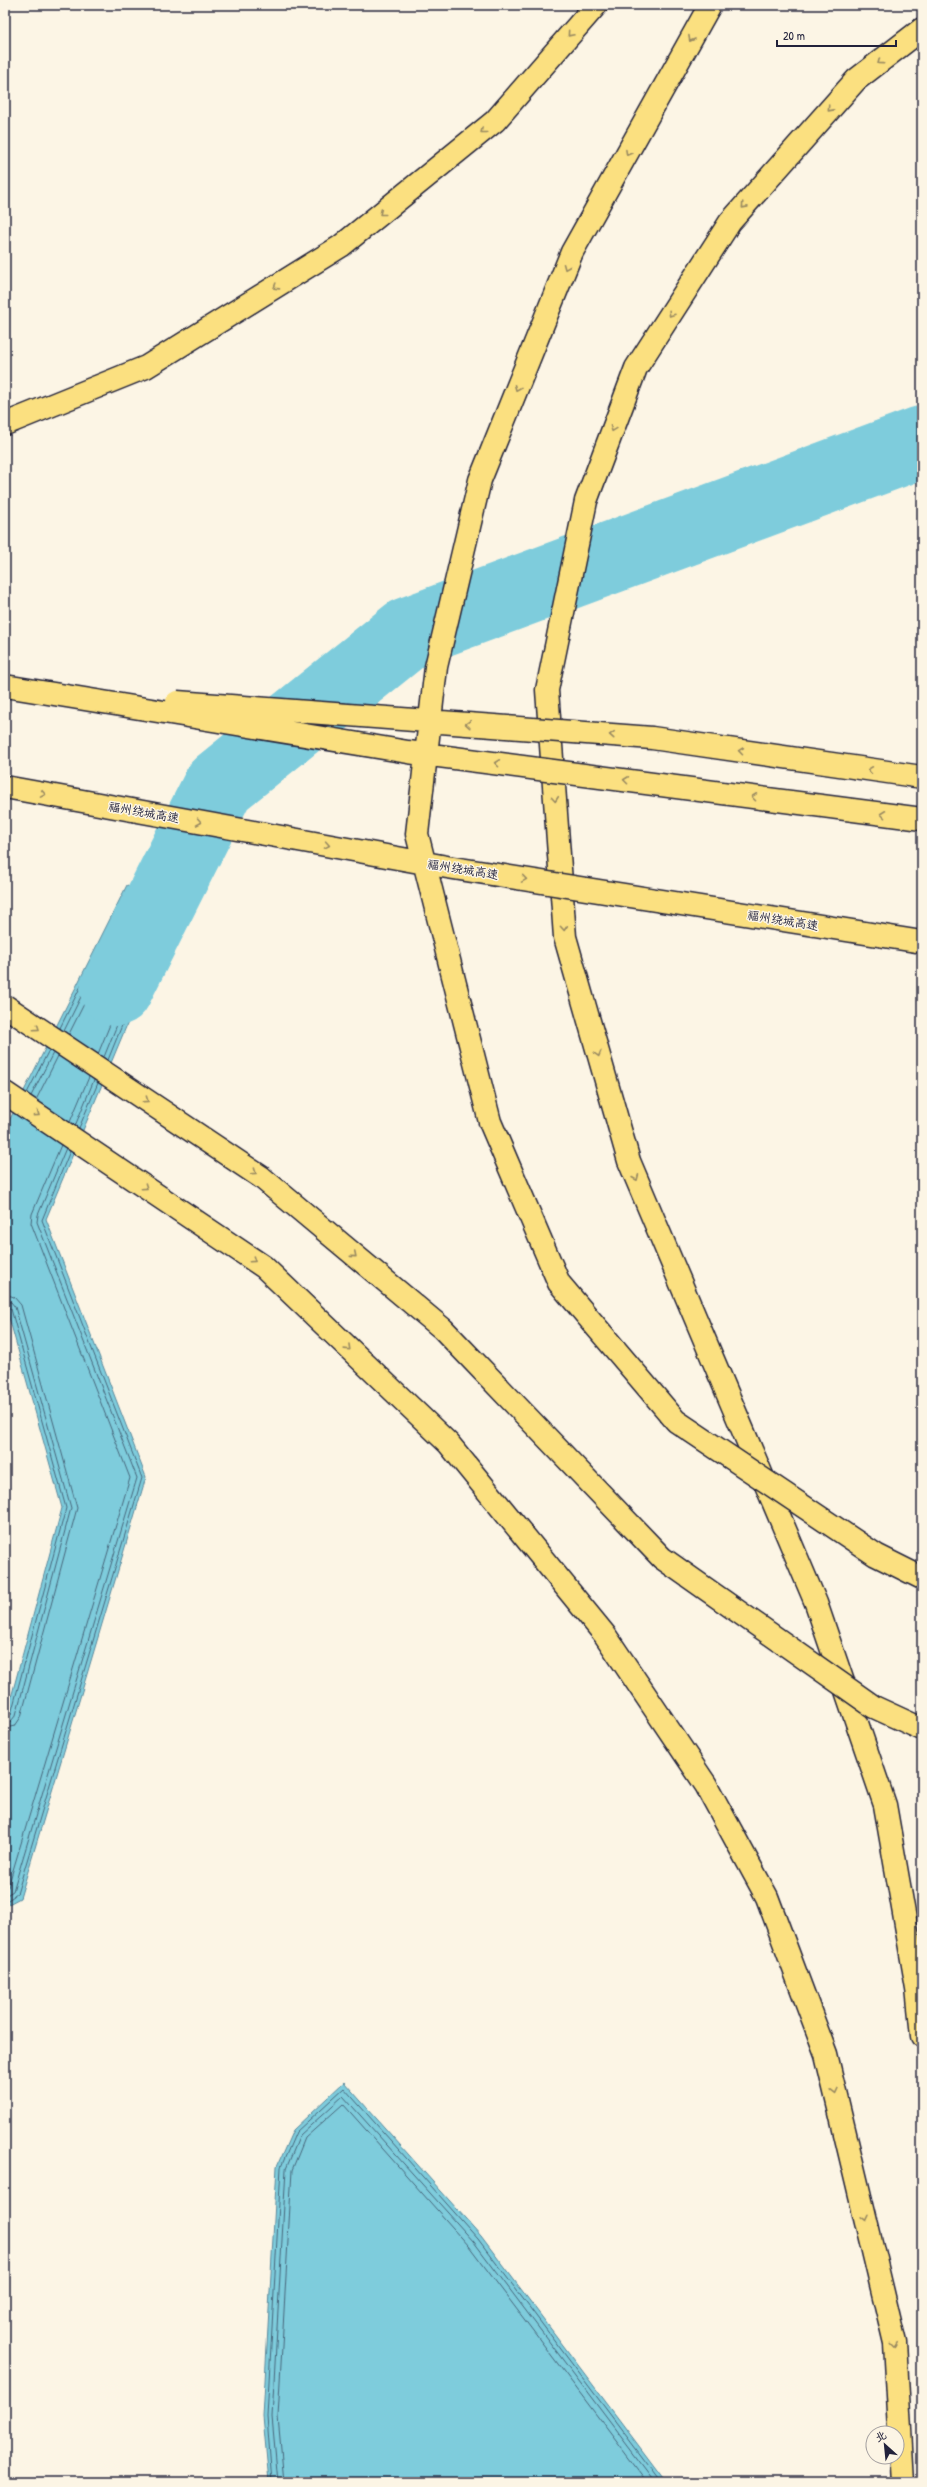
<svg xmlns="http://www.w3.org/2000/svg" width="927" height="2487" viewBox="0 0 927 2487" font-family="'Patrick Hand','LXGW WenKai TC',sans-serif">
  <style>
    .water { fill: #7eccdc; stroke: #59889c }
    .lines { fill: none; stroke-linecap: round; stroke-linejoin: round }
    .shore { stroke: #47667b; stroke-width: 1 }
    .river { stroke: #7eccdc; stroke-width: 72 }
    .highway-casing { stroke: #22223b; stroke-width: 25 }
    .highway { stroke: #fbe080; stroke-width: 22 }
    .highway-bridge-casing { stroke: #22223b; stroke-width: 25; stroke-linecap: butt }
    .highway-bridge { stroke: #fbe080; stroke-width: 22 }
    .oneway { stroke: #998a61 }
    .labels { text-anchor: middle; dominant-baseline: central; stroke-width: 3; stroke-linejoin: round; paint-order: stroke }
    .street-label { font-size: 12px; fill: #22223b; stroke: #fcf5e5 }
  </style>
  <rect width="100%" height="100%" fill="#fcf5e5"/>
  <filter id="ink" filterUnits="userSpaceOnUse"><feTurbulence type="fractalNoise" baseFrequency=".025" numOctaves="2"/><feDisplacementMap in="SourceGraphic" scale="8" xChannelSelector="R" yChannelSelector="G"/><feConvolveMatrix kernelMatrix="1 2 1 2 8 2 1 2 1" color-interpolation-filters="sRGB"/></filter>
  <g filter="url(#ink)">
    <path class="water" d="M 127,885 L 176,907 L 46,1219 L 146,1477 L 20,1898 L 5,1906 L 5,1720 L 62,1508 L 5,1303 L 5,1129 Z
      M 344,2082 L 481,2236 L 666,2482 L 269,2482 L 263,2417 L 277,2166 L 293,2130 Z"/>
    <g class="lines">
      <path class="shore" d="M 60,1028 L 128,891 L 169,909 L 108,1060
        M 64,1031 L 130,898 L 163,911 L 104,1057
        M 69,1034 L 133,906 L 155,914 L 98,1054
        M 27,1093 L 49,1050
        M 31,1096 L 53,1053
        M 36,1100 L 58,1056
        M 70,1122 L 89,1077
        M 75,1126 L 94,1080
        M 79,1128 L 98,1083
        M 5,1294 L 14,1297 L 21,1305 L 77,1508 L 21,1717 L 15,1726 L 5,1728
        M 5,1300 L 11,1302 L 15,1307 L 71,1508 L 16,1715 L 11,1721 L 5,1722
        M 5,1305 L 11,1309 L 66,1508 L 11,1714 L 5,1717
        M 5,1889 L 8,1887 L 130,1478 L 31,1223 L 32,1214 L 61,1145
        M 5,1896 L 13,1891 L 137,1478 L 37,1222 L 38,1215 L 66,1148
        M 5,1902 L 17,1894 L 142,1478 L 42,1220 L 70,1151
        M 272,2482 L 267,2417 L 281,2167 L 296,2132 L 344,2088 L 478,2239 L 661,2482
        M 278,2482 L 272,2417 L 286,2169 L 300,2135 L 343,2096 L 474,2242 L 655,2482
        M 284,2482 L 278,2417 L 292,2170 L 305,2138 L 343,2104 L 469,2246 L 647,2482"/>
      <path class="river" d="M 116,990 L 219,785 L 408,633 L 922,442"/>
      <g class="highway-casing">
        <path id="highway" d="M 922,29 L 856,80 L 730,222 L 636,368 L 586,501 L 547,690 L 565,937 L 629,1161 L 816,1603 L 885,1805 L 917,1988 L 922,2036
          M 5,424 L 146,367 L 341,246 L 495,121 L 596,5
          M 5,1093 L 264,1267 L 449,1444 L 605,1635 L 706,1785 L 767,1897 L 826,2054 L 895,2343 L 903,2482"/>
      </g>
      <use href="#highway" class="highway"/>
      <g class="highway-bridge-casing">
        <path id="highway-bridge" d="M 710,5 L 572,252 L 480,480 L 436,667 L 417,834 L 490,1122 L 559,1283 L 676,1421 L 876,1555 L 922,1578
          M 5,686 L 408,752 L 922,819
          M 177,702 L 652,738 L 922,777
          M 5,787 L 447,867 L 922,942
          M 5,1006 L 261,1177 L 443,1329 L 662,1558 L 874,1707 L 922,1729"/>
      </g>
      <use href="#highway-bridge" class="highway-bridge"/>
    </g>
    <defs><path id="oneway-chevron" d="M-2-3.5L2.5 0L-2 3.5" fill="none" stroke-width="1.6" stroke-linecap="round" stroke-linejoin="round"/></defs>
    <g class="oneway">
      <use href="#oneway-chevron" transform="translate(570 34) rotate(131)"/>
      <use href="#oneway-chevron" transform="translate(691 39) rotate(119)"/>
      <use href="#oneway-chevron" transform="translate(880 62) rotate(143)"/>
      <use href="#oneway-chevron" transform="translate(830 109) rotate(132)"/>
      <use href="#oneway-chevron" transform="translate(483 131) rotate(141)"/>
      <use href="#oneway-chevron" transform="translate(628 153) rotate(119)"/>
      <use href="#oneway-chevron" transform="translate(744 206) rotate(132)"/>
      <use href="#oneway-chevron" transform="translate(382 213) rotate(141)"/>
      <use href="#oneway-chevron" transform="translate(566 267) rotate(112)"/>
      <use href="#oneway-chevron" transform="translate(276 287) rotate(148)"/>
      <use href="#oneway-chevron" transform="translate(671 314) rotate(123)"/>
      <use href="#oneway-chevron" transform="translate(517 388) rotate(112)"/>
      <use href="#oneway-chevron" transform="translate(613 429) rotate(111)"/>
      <use href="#oneway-chevron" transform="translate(468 724) rotate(-176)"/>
      <use href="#oneway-chevron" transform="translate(612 735) rotate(-176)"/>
      <use href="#oneway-chevron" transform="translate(741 751) rotate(-172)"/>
      <use href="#oneway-chevron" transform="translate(497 763) rotate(-173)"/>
      <use href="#oneway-chevron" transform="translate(870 770) rotate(-172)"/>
      <use href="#oneway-chevron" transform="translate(626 780) rotate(-173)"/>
      <use href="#oneway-chevron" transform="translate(43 794) rotate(10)"/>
      <use href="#oneway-chevron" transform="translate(754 797) rotate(-173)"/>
      <use href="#oneway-chevron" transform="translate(555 799) rotate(85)"/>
      <use href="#oneway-chevron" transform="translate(883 814) rotate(-173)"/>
      <use href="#oneway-chevron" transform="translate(199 822) rotate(10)"/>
      <use href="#oneway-chevron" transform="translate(327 845) rotate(10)"/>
      <use href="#oneway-chevron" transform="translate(524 879) rotate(9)"/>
      <use href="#oneway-chevron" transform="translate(564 928) rotate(86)"/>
      <use href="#oneway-chevron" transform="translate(37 1028) rotate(34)"/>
      <use href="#oneway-chevron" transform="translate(598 1054) rotate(74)"/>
      <use href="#oneway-chevron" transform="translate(146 1100) rotate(34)"/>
      <use href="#oneway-chevron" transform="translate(37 1114) rotate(34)"/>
      <use href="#oneway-chevron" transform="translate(254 1172) rotate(34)"/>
      <use href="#oneway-chevron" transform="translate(636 1178) rotate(67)"/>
      <use href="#oneway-chevron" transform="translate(145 1187) rotate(34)"/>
      <use href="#oneway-chevron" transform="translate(354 1255) rotate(40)"/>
      <use href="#oneway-chevron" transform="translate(253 1260) rotate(34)"/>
      <use href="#oneway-chevron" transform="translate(348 1348) rotate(44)"/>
      <use href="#oneway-chevron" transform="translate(835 2092) rotate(77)"/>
      <use href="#oneway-chevron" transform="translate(865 2218) rotate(77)"/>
      <use href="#oneway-chevron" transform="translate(894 2345) rotate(83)"/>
    </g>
  </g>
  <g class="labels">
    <g class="street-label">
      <text transform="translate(144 812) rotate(10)">福州绕城高速</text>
      <text transform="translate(463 869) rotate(9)">福州绕城高速</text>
      <text transform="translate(783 920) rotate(9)">福州绕城高速</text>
    </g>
  </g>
  <rect width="927" height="2487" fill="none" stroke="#fcf5e5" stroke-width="20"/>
  <rect x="10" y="10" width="907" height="2467" fill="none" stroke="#22223b" stroke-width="1.5" filter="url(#ink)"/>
  <g transform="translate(885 2445) rotate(333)"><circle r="19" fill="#fcf5e5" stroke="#a5a1a1"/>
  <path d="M0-3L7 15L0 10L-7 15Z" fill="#22223b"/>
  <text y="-6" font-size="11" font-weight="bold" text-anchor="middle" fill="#22223b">北</text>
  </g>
  <path d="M777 40v6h119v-6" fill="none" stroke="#22223b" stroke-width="2"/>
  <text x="783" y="40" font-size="12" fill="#22223b" stroke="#fcf5e5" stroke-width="3" paint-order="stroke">20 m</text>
</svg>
